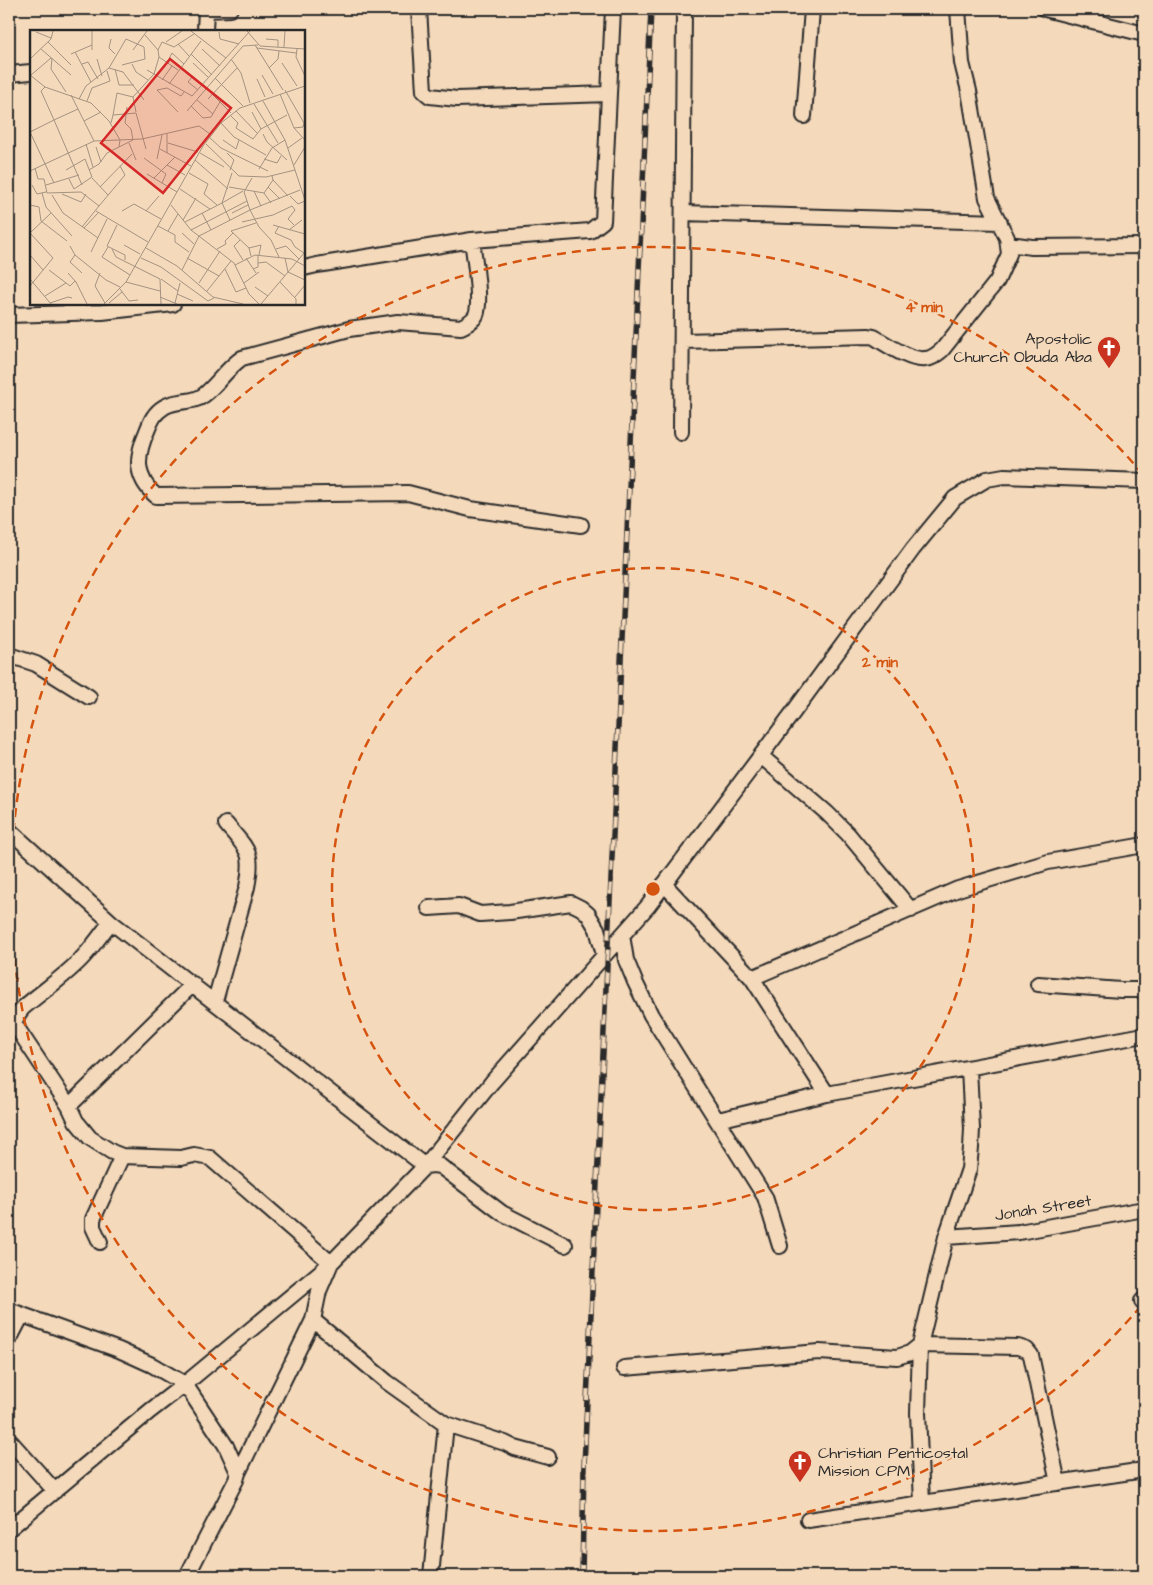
<svg xmlns="http://www.w3.org/2000/svg" width="1153" height="1585" viewBox="0 0 1153 1585" font-family="'Architects Daughter',sans-serif">
  <style>
    .lines { fill: none; stroke-linecap: round; stroke-linejoin: round }
    .minor-casing { stroke: #2b2b2b; stroke-width: 18 }
    .minor { stroke: #f4d9bb; stroke-width: 14 }
    .rail-casing { stroke: #2b2b2b; stroke-width: 5.5 }
    .rail { stroke: #f4d9bb; stroke-width: 4; stroke-dasharray: 11; stroke-linecap: butt }
    .ring { fill: none; stroke: #d5540f; stroke-width: 2.5; stroke-dasharray: 9 6 }
    .labels { text-anchor: middle; dominant-baseline: central; stroke-width: 5; stroke-linejoin: round; paint-order: stroke }
    .poi-label { font-size: 16px; fill: #2b2b2b; stroke: #f4d9bb; text-anchor: end }
    .street-label { font-size: 16px; fill: #2b2b2b; stroke: #f4d9bb }
    .inset-road { fill: none; stroke: #a49381; stroke-width: 1 }
    .view { fill: #d62828; fill-opacity: 0.15; stroke: #d62828; stroke-width: 2.5 }
    .inset-edge { fill: none; stroke: #2b2b2b; stroke-width: 2.5 }
    .centre { fill: #d5540f; stroke: #f4d9bb; stroke-width: 2.5 }
    .ring-label { font-size: 15px; text-anchor: middle; font-weight: bold; fill: #d5540f; stroke: #f4d9bb; stroke-width: 5; stroke-linejoin: round; paint-order: stroke }
  </style>
  <rect width="100%" height="100%" fill="#f4d9bb"/>
  <filter id="ink" filterUnits="userSpaceOnUse"><feTurbulence type="fractalNoise" baseFrequency=".02" numOctaves="2"/><feDisplacementMap in="SourceGraphic" scale="10" xChannelSelector="R" yChannelSelector="G"/><feConvolveMatrix kernelMatrix="1 2 1 2 8 2 1 2 1" color-interpolation-filters="sRGB"/></filter>
  <g filter="url(#ink)">
    <g class="lines">
      <g class="minor-casing">
        <path id="minor" d="M 419,9 L 424,91 L 430,96 L 457,99 L 609,94
          M 1045,9 L 1144,34
          M 206,10 L 230,9
          M 205,31 L 206,9
          M 9,74 L 31,72
          M 804,116 L 812,9
          M 683,213 L 1000,222
          M 472,240 C 474,257 482,300 476,315 C 473,321 467,324 461,327 L 398,322 L 349,329 L 242,358 C 227,368 218,384 204,395 C 193,404 176,399 164,407 C 154,413 151,421 147,431 C 136,456 134,477 156,496 L 408,493 L 470,509 L 581,525
          M 1009,244 L 1032,247 L 1144,246
          M 304,268 L 317,265 L 472,240 L 590,231 L 603,221 L 613,9
          M 9,315 L 102,312 L 173,304
          M 683,341 L 869,336 L 874,337 C 886,344 910,361 925,359 C 932,359 937,354 942,350 L 997,281 L 1009,254 L 1007,238 L 987,198 L 969,91 L 962,63 L 958,9
          M 681,432 L 684,9
          M 9,655 L 36,664 L 89,697
          M 761,756 L 827,813 L 848,834 L 911,910
          M 9,830 L 111,922
          M 664,884 L 752,978 L 827,1094
          M 429,908 L 459,906 L 480,914 L 510,912 L 571,903 L 581,908 L 588,914 L 597,929 L 604,955
          M 622,935 L 626,960 L 635,982 L 651,1015 L 765,1197 L 780,1246
          M 752,978 L 958,889 L 1048,862 L 1144,845
          M 1038,984 L 1121,990 L 1144,990
          M 215,1001 L 247,887 C 254,851 248,851 226,824
          M 9,1016 L 69,1106 L 76,1121 L 90,1138 L 112,1152 L 122,1156 L 181,1158 L 194,1155 L 210,1158 L 331,1263 L 319,1291 L 313,1320 L 238,1473
          M 9,1028 C 16,1022 17,1013 24,1007 C 44,990 67,975 84,956 C 94,945 102,933 111,922 L 425,1166 L 433,1165 L 440,1166 L 502,1213 L 565,1245
          M 69,1106 L 193,984
          M 718,1120 L 827,1094 L 1144,1035
          M 946,1237 L 1019,1232 L 1144,1209
          M 100,1242 L 93,1227 L 93,1219 L 122,1156
          M 1142,1301 L 1144,1301
          M 9,1310 L 119,1350 L 152,1365 L 185,1384 L 226,1446 L 236,1468 L 238,1473 L 236,1480 L 187,1576
          M 313,1320 L 387,1382 L 446,1424 L 505,1443 L 515,1448 L 548,1457
          M 9,1340 L 22,1315
          M 624,1368 L 819,1352 L 897,1357 L 910,1353 L 920,1345 L 1018,1347 L 1027,1350 L 1031,1355 L 1058,1483
          M 9,1440 L 55,1491
          M 922,1503 L 918,1413 L 920,1345 L 946,1237 L 969,1169 L 971,1148 L 972,1129 L 969,1068
          M 808,1520 L 1144,1470
          M 9,1529 L 150,1411 L 185,1384 L 331,1263 L 425,1166 L 492,1082 L 648,906 L 792,714 L 913,549 L 955,498 L 987,479 L 1004,476 L 1144,481
          M 431,1576 L 446,1424"/>
      </g>
      <use href="#minor" class="minor"/>
      <g class="rail-casing">
        <path id="rail" d="M 582,1576 L 584,1466 L 651,9"/>
      </g>
      <use href="#rail" class="rail"/>
    </g>
  </g>
  <g class="ring">
    <circle cx="653" cy="889" r="321"/>
    <path d="M1141 1306A642 642 0 1 1 1141 472"/>
  </g>
  <defs>
    <g id="church-pin" transform="scale(1.25)"><path d="M0 17L-7.5 6A9.5 9.5 0 1 1 7.5 6Z" fill="#c8321e" stroke="#f4d9bb"/><path d="M-1.2-6h2.4v3.5h3.3v2.4h-3.3V6h-2.4V-.1h-3.3v-2.4h3.3Z" fill="#fff"/></g>
  </defs>
  <g fill-rule="evenodd">
    <use href="#church-pin" x="1109" y="348"/>
    <use href="#church-pin" x="800" y="1462"/>
  </g>
  <g class="labels">
    <g class="poi-label">
      <text x="1092" y="339">Apostolic<tspan x="1092" dy="18">Church Obuda Aba</tspan></text>
      <text x="818" y="1453" text-anchor="start">Christian Penticostal<tspan x="818" dy="18">Mission CPM</tspan></text>
    </g>
    <g class="street-label">
      <text transform="translate(1043 1208) rotate(-9)">Jonah Street</text>
    </g>
  </g>
  <g transform="translate(30 30)">
    <rect width="275" height="275" fill="#f4d9bb"/>
    <path class="inset-road" d="M 62,1 L 62,20M 161,1 L 196,28M 217,1 L 230,16 L 275,19M 6,2 L 21,8M 189,2 L 190,9 L 209,14M 81,9 L 79,18 L 85,24M 236,9 L 248,10 L 248,17M 18,12 L 41,35M 136,12 L 152,1M 148,14 L 159,26M 225,15 L 253,60M 254,17 L 255,1M 227,18 L 266,23M 11,19 L 41,45M 172,19 L 190,36M 267,19 L 266,27 L 275,46M 103,20 L 117,1M 128,20 L 132,12 L 144,17 L 164,4M 45,22 L 61,52M 41,24 L 62,15M 161,24 L 182,45M 129,27 L 148,40M 22,28 L 21,39 L 36,62M 0,29 L 21,9 L 23,1M 67,29 L 72,46M 201,29 L 211,43 L 220,73M 137,33 L 142,23 L 154,34M 163,33 L 179,48M 252,33 L 267,56M 52,34 L 58,32 L 68,49M 102,34 L 106,42 L 118,50M 92,35 L 115,29 L 114,17 L 96,9M 79,38 L 96,9M 150,38 L 172,55M 239,38 L 248,29 L 249,21M 85,39 L 89,55 L 104,55M 117,40 L 162,66 L 220,1M 0,45 L 15,57 L 61,73 L 79,91 L 90,110 L 89,117 L 77,123 L 69,134 L 59,140M 1,45 L 21,28M 232,45 L 243,64M 162,47 L 158,52 L 168,60M 185,48 L 213,76M 227,49 L 235,67M 132,50 L 142,36M 139,54 L 171,11M 15,57 L 11,61 L 24,90 L 48,79M 176,58 L 201,83M 255,60 L 274,93 L 273,97 L 264,98M 250,64 L 264,98 L 275,110M 41,65 L 64,111M 103,67 L 124,44 L 129,27 L 128,20 L 115,5M 49,69 L 56,56 L 79,38 L 93,42 L 114,70M 178,69 L 207,38M 167,70 L 183,84M 57,71 L 62,58 L 80,51 L 77,41M 233,71 L 255,110 L 275,170M 224,74 L 248,113M 161,76 L 173,88 L 181,87 L 191,70M 157,81 L 213,16 L 228,15M 206,81 L 227,103M 148,82 L 127,60 L 137,58 L 151,66 L 154,62M 222,82 L 231,99M 83,85 L 87,63 L 103,67 L 106,82M 201,86 L 208,93 L 206,98 L 223,109 L 231,99 L 257,85M 54,91 L 71,82M 81,93 L 83,85 L 106,83 L 116,119M 191,93 L 204,107 L 236,125M 233,104 L 237,112 L 257,130M 179,107 L 191,118 L 238,141M 193,110 L 206,119 L 209,110M 99,113 L 106,130M 138,113 L 168,122M 56,114 L 63,137M 176,114 L 209,146 L 236,147 L 265,140M 66,117 L 71,132M 89,117 L 103,110 L 101,99 L 95,93 L 97,77M 258,118 L 272,108M 130,119 L 161,136M 137,123 L 137,104M 170,123 L 194,137M 197,123 L 204,130 L 200,140M 114,128 L 136,144 L 132,153M 127,129 L 132,105M 234,129 L 247,133 L 251,126M 165,130 L 198,159M 137,135 L 155,145M 264,135 L 275,117M 5,138 L 8,149 L 14,149 L 17,163 L 51,162 L 69,176 L 52,197M 229,139 L 242,118 L 255,110M 36,140 L 55,129 L 62,147 L 44,159 L 39,149M 0,141 L 64,111 L 112,109 L 169,96 L 180,104M 159,143 L 178,154 L 174,164 L 187,175M 117,144 L 147,162M 62,148 L 78,165M 124,148 L 145,127M 222,148 L 214,162 L 220,180 L 229,197 L 241,210 L 249,227M 243,150 L 258,166M 24,153 L 0,102 L 24,90 L 52,155M 2,155 L 7,164 L 16,162M 16,155 L 49,145M 70,157 L 102,124M 199,157 L 234,163 L 241,173M 238,157 L 250,169M 150,159 L 180,179M 224,161 L 231,176M 12,163 L 16,177 L 42,206M 234,163 L 243,150 L 242,146M 32,164 L 51,172 L 56,164M 22,165 L 33,183 L 68,208M 260,166 L 268,174 L 275,171M 0,175 L 9,177 L 11,191 L 37,211M 141,175 L 161,200 L 204,233 L 219,264 L 229,274M 69,176 L 95,145 L 90,136M 66,181 L 118,212M 92,181 L 104,174 L 131,189M 116,181 L 129,166M 172,183 L 181,200M 202,183 L 218,175M 153,190 L 166,168M 200,190 L 192,173 L 213,161M 155,192 L 192,173 L 202,143M 212,192 L 243,185 L 262,176 L 265,180 L 258,189 L 264,195M 87,195 L 77,216 L 95,225 L 95,230M 243,195 L 275,204M 128,196 L 145,205 L 145,212 L 159,222M 249,196 L 245,203 L 261,210 L 265,217 L 274,223M 54,198 L 68,183M 161,200 L 217,171M 259,200 L 272,190M 138,201 L 148,184M 0,203 L 23,228 L 0,256M 0,203 L 21,183M 152,203 L 164,214M 210,210 L 204,216 L 213,230M 94,215 L 110,224M 40,216 L 45,225 L 76,250 L 90,257M 78,217 L 72,227 L 100,245M 116,218 L 147,236 L 183,267 L 213,274M 219,218 L 231,215 L 229,225M 82,219 L 86,227 L 130,249 L 131,274M 187,219 L 196,214 L 195,211 L 203,203M 246,219 L 256,216 L 269,229M 61,222 L 77,189M 0,225 L 13,240M 45,225 L 40,232 L 52,243M 221,226 L 219,218 L 201,201 L 226,193M 111,228 L 131,237 L 178,271 L 184,268M 157,228 L 189,246M 216,228 L 226,243M 255,228 L 258,242 L 275,250M 228,233 L 236,232 L 255,246M 205,235 L 225,225 L 262,229 L 275,236M 195,239 L 206,262 L 216,258M 223,239 L 228,237 L 228,225M 19,240 L 40,256 L 45,251M 152,240 L 169,206 L 220,180 L 270,160M 38,243 L 46,252 L 57,274M 70,243 L 65,256 L 75,273M 0,249 L 21,274M 131,249 L 148,261M 96,252 L 130,261M 250,252 L 266,269 L 266,274M 169,253 L 190,221M 214,253 L 229,242M 225,257 L 238,266M 90,259 L 99,271 L 108,270M 177,261 L 201,231M 147,264 L 163,271M 15,266 L 36,253M 130,267 L 147,274M 265,267 L 275,255M 20,273 L 38,267 L 42,268M 79,273 L 92,262M 145,273 L 150,253M 74,274 L 96,252 L 173,116 L 191,93 L 210,78 L 275,56M 231,274 L 275,222"/>
    <path class="view" d="M 140,29 L 201,78 L 133,163 L 71,113 Z"/>
    <rect width="275" height="275" class="inset-edge"/>
  </g>
  <circle cx="653" cy="889" r="8" class="centre"/>
  <g class="ring-label">
    <text x="924" y="312">4 min</text>
    <text x="880" y="667">2 min</text>
  </g>
  <rect width="1153" height="1585" fill="none" stroke="#f4d9bb" stroke-width="30"/>
  <rect x="15" y="15" width="1123" height="1555" fill="none" stroke="#2b2b2b" stroke-width="2" filter="url(#ink)"/>
</svg>
